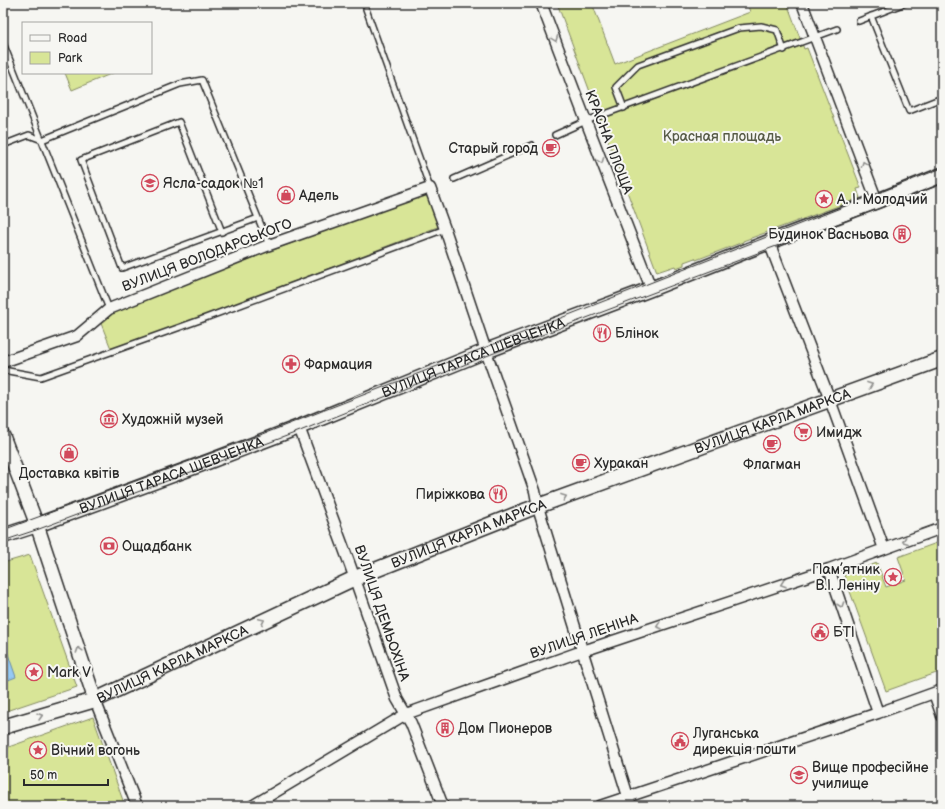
<svg xmlns="http://www.w3.org/2000/svg" width="945" height="809" viewBox="0 0 945 809" font-family="'Balsamiq Sans',sans-serif">
  <style>
    .green { fill: #d8e597; stroke: #828861 }
    .water { fill: #95c9f3; stroke: #6b8aa3 }
    .lines { fill: none; stroke-linecap: round; stroke-linejoin: round }
    .service-casing { stroke: #2b2b2b; stroke-width: 8 }
    .minor-casing { stroke: #2b2b2b; stroke-width: 13 }
    .tertiary-casing { stroke: #2b2b2b; stroke-width: 16 }
    .secondary-casing { stroke: #2b2b2b; stroke-width: 17 }
    .service { stroke: #f6f6f2; stroke-width: 5 }
    .minor { stroke: #f6f6f2; stroke-width: 10 }
    .tertiary { stroke: #f6f6f2; stroke-width: 13 }
    .secondary { stroke: #f6f6f2; stroke-width: 14 }
    .tram { stroke: #2b2b2b; stroke-width: 1 }
    .oneway { stroke: #90908e }
    .labels { text-anchor: middle; dominant-baseline: central; stroke-width: 4; stroke-linejoin: round; paint-order: stroke }
    .park-label { font-size: 14px; fill: #565a46; stroke: #f6f6f2 }
    .street-label { font-size: 14px; fill: #2b2b2b; stroke: #f6f6f2 }
    .poi-label { font-size: 14px; fill: #2b2b2b; stroke: #f6f6f2; text-anchor: start }
  </style>
  <rect width="100%" height="100%" fill="#f6f6f2"/>
  <filter id="ink" filterUnits="userSpaceOnUse"><feTurbulence type="fractalNoise" baseFrequency=".025" numOctaves="2"/><feDisplacementMap in="SourceGraphic" scale="8" xChannelSelector="R" yChannelSelector="G"/><feConvolveMatrix kernelMatrix="1 2 1 2 8 2 1 2 1" color-interpolation-filters="sRGB"/></filter>
  <g filter="url(#ink)">
    <path class="green" d="M 557,3 L 592,3 L 615,64 L 750,12 L 747,3 L 787,3 L 804,49 L 807,48 L 861,188 L 857,189 L 860,198 L 743,241 L 743,242 L 696,260 L 695,258 L 684,262 L 684,265 L 676,268 L 675,266 L 657,272 Z
      M 65,73 L 113,73 L 72,90 Z
      M 428,192 L 440,226 L 112,351 L 98,316 Z
      M 942,541 L 942,671 L 886,691 L 844,575 L 877,563 L 886,587 L 906,580 L 898,557 Z
      M 30,555 L 77,687 L 3,712 L 3,563 Z
      M 93,717 L 125,806 L 3,806 L 3,749 Z"/>
    <path class="water" d="M 3,640 L 16,677 L 3,682 Z"/>
    <g class="lines">
      <g class="service-casing">
        <path id="service" d="M 366,9 L 430,188
          M 871,16 L 909,111 L 942,98
          M 859,21 L 905,3
          M 3,43 L 109,309
          M 624,108 L 616,87 L 638,65 L 739,28 L 761,26 L 777,30 L 784,50
          M 555,135 L 586,121 L 837,29
          M 3,145 L 29,135 L 42,140 L 180,84 L 202,80 L 269,245
          M 454,179 L 532,145
          M 222,232 L 179,122 L 81,160 L 122,268 L 250,221 L 258,218
          M 3,370 L 41,377 L 200,320 L 445,229"/>
      </g>
      <g class="minor-casing">
        <path id="minor" d="M 541,3 L 586,121 L 649,283 L 648,290
          M 802,3 L 877,201
          M 769,242 L 830,400 L 884,549
          M 3,362 L 77,336 L 109,309 L 269,245 L 430,188 L 445,229 L 489,360 L 535,491 L 538,507 L 579,640 L 631,806
          M 299,427 L 350,565 L 397,699 L 411,723 L 443,806
          M 829,569 L 878,713
          M 934,693 L 942,716
          M 95,700 L 137,806
          M 252,806 L 406,714 L 582,651 L 592,648 L 829,569 L 942,528
          M 600,806 L 878,713 L 942,690"/>
      </g>
      <g class="tertiary-casing">
        <path id="tertiary" d="M 3,436 L 37,525 L 95,700"/>
      </g>
      <g class="secondary-casing">
        <g id="secondary">
          <path id="s1" d="M 3,536 L 37,525 L 210,461 L 299,427 L 486,351 L 648,290 L 769,242 L 877,201 L 942,175"/>
          <path id="s2" d="M 3,727 L 95,700 L 355,578 L 527,510 L 942,359"/>
        </g>
      </g>
      <use href="#service" class="service"/>
      <use href="#minor" class="minor"/>
      <use href="#tertiary" class="tertiary"/>
      <use href="#secondary" class="secondary"/>
      <path class="tram" d="M 3,530 L 263,434 L 571,314 L 942,168
        M 3,541 L 39,529 L 300,431 L 481,358 L 771,248 L 886,206 L 942,184"/>
    </g>
    <defs><path id="oneway-chevron" d="M-2-3.5L2.5 0L-2 3.5" fill="none" stroke-width="1.6" stroke-linecap="round" stroke-linejoin="round"/></defs>
    <g class="oneway">
      <use href="#oneway-chevron" transform="translate(555 39) rotate(69)"/>
      <use href="#oneway-chevron" transform="translate(601 161) rotate(69)"/>
      <use href="#oneway-chevron" transform="translate(864 164) rotate(-111)"/>
      <use href="#oneway-chevron" transform="translate(870 385) rotate(-20)"/>
      <use href="#oneway-chevron" transform="translate(564 497) rotate(-20)"/>
      <use href="#oneway-chevron" transform="translate(905 541) rotate(160)"/>
      <use href="#oneway-chevron" transform="translate(783 584) rotate(161)"/>
      <use href="#oneway-chevron" transform="translate(841 605) rotate(71)"/>
      <use href="#oneway-chevron" transform="translate(262 621) rotate(-25)"/>
      <use href="#oneway-chevron" transform="translate(659 626) rotate(161)"/>
      <use href="#oneway-chevron" transform="translate(79 650) rotate(-108)"/>
      <use href="#oneway-chevron" transform="translate(40 716) rotate(-16)"/>
    </g>
  </g>
  <defs>
    <g id="cafe-ring" transform="scale(0.9)"><circle r="9.5" fill="#f6f6f2" stroke="#d1495b" stroke-width="1.5"/><path d="M-5.5-4.5H6V0H3Q3 3.5 0 3.5H-2.5Q-5.5 3.5-5.5 0ZM3-3.2v2h1.7v-2ZM-6 4.5H4V6H-6Z" fill="#d1495b"/></g>
    <g id="school-ring" transform="scale(0.9)"><circle r="9.5" fill="#f6f6f2" stroke="#d1495b" stroke-width="1.5"/><path d="M0-5L7-2L0 1L-7-2ZM-4 1L0 2.5L4 1V4Q0 6-4 4Z" fill="#d1495b"/></g>
    <g id="shop-ring" transform="scale(0.9)"><circle r="9.5" fill="#f6f6f2" stroke="#d1495b" stroke-width="1.5"/><path d="M-5-2.5h2.3a2.7 3.5 0 0 1 5.4 0H5L5.5 6h-11ZM-1.5-2.5h3a1.5 2.3 0 0 0-3 0Z" fill="#d1495b"/></g>
    <g id="sight-ring" transform="scale(0.9)"><circle r="9.5" fill="#f6f6f2" stroke="#d1495b" stroke-width="1.5"/><path d="M0-6L1.8-2.2L6-1.7L2.9 1.2L3.7 5.4L0 3.3L-3.7 5.4L-2.9 1.2L-6-1.7L-1.8-2.2Z" fill="#d1495b"/></g>
    <g id="building-ring" transform="scale(0.9)"><circle r="9.5" fill="#f6f6f2" stroke="#d1495b" stroke-width="1.5"/><path d="M-4-6H4V6H1V3H-1V6H-4ZM-2.5-4.3h1.7v1.8h-1.7ZM.8-4.3h1.7v1.8H.8ZM-2.5-1h1.7V.8h-1.7ZM.8-1h1.7V.8H.8Z" fill="#d1495b"/></g>
    <g id="restaurant-ring" transform="scale(0.9)"><circle r="9.5" fill="#f6f6f2" stroke="#d1495b" stroke-width="1.5"/><path d="M-5-6h1v4h1v-4h1v4h1v-4h1v5L-1.5 .5V6h-2V.5L-5-1ZM5-6V6H3V1.5H1.5Q1.5-4 5-6Z" fill="#d1495b"/></g>
    <g id="pharmacy-ring" transform="scale(0.9)"><circle r="9.5" fill="#f6f6f2" stroke="#d1495b" stroke-width="1.5"/><path d="M-2-6h4v4h4v4h-4v4h-4v-4h-4v-4h4Z" fill="#d1495b"/></g>
    <g id="museum-ring" transform="scale(0.9)"><circle r="9.5" fill="#f6f6f2" stroke="#d1495b" stroke-width="1.5"/><path d="M0-6L6-3V-2H-6V-3ZM-5-1h2V3h-2ZM-1-1h2V3h-2ZM3-1h2V3H3ZM-6 4H6V6H-6Z" fill="#d1495b"/></g>
    <g id="supermarket-ring" transform="scale(0.9)"><circle r="9.5" fill="#f6f6f2" stroke="#d1495b" stroke-width="1.5"/><path d="M-6-5.5h2.5l.6 2H6L4.5 2H-2.5L-4.4-4H-6ZM-1.5 3.2a1.3 1.3 0 1 0 .1 0ZM3 3.2a1.3 1.3 0 1 0 .1 0Z" fill="#d1495b"/></g>
    <g id="bank-ring" transform="scale(0.9)"><circle r="9.5" fill="#f6f6f2" stroke="#d1495b" stroke-width="1.5"/><path d="M-6-4H6V4H-6ZM0-2.3a2.3 2.3 0 1 0 0 4.6a2.3 2.3 0 1 0 0-4.6Z" fill="#d1495b"/></g>
    <g id="civic-ring" transform="scale(0.9)"><circle r="9.5" fill="#f6f6f2" stroke="#d1495b" stroke-width="1.5"/><path d="M-.6-6.5H3V-4.5H.6V-3L4-1V1h2V6H-6V1h2V-1L-.6-3ZM-1.2 2.5V6h2.4V2.5Z" fill="#d1495b"/></g>
    <g id="university-ring" transform="scale(0.9)"><circle r="9.5" fill="#f6f6f2" stroke="#d1495b" stroke-width="1.5"/><path d="M0-5L7-2L0 1L-7-2ZM-4 1L0 2.5L4 1V4Q0 6-4 4Z" fill="#d1495b"/></g>
  </defs>
  <g fill-rule="evenodd">
    <use href="#cafe-ring" x="551" y="148"/>
    <use href="#school-ring" x="150" y="183"/>
    <use href="#shop-ring" x="286" y="195"/>
    <use href="#sight-ring" x="824" y="199"/>
    <use href="#building-ring" x="902" y="234"/>
    <use href="#restaurant-ring" x="602" y="333"/>
    <use href="#pharmacy-ring" x="291" y="364"/>
    <use href="#museum-ring" x="109" y="419"/>
    <use href="#supermarket-ring" x="803" y="432"/>
    <use href="#cafe-ring" x="772" y="444"/>
    <use href="#shop-ring" x="69" y="453"/>
    <use href="#cafe-ring" x="581" y="463"/>
    <use href="#restaurant-ring" x="498" y="494"/>
    <use href="#bank-ring" x="109" y="546"/>
    <use href="#sight-ring" x="893" y="577"/>
    <use href="#civic-ring" x="820" y="632"/>
    <use href="#sight-ring" x="34" y="672"/>
    <use href="#building-ring" x="445" y="728"/>
    <use href="#civic-ring" x="680" y="741"/>
    <use href="#sight-ring" x="38" y="750"/>
    <use href="#university-ring" x="799" y="775"/>
  </g>
  <g class="labels">
    <g class="park-label">
      <text x="722" y="136">Красная площадь</text>
    </g>
    <g class="street-label">
      <text transform="translate(609 142) rotate(69)">КРАСНА ПЛОЩА</text>
      <text transform="translate(207 255) rotate(-21)">ВУЛИЦЯ ВОЛОДАРСЬКОГО</text>
      <text stroke="none"><textPath href="#s1" startOffset="503">ВУЛИЦЯ ТАРАСА ШЕВЧЕНКА</textPath></text>
      <text stroke="none"><textPath href="#s2" startOffset="829">ВУЛИЦЯ КАРЛА МАРКСА</textPath></text>
      <text stroke="none"><textPath href="#s1" startOffset="179">ВУЛИЦЯ ТАРАСА ШЕВЧЕНКА</textPath></text>
      <text stroke="none"><textPath href="#s2" startOffset="505">ВУЛИЦЯ КАРЛА МАРКСА</textPath></text>
      <text transform="translate(382 613) rotate(71)">ВУЛИЦЯ ДЕМЬОХІНА</text>
      <text transform="translate(584 636) rotate(-19)">ВУЛИЦЯ ЛЕНІНА</text>
      <text stroke="none"><textPath href="#s2" startOffset="181">ВУЛИЦЯ КАРЛА МАРКСА</textPath></text>
    </g>
    <g class="poi-label">
      <text x="538" y="148" text-anchor="end">Старый город</text>
      <text x="163" y="183">Ясла-садок №1</text>
      <text x="299" y="195">Адель</text>
      <text x="837" y="199">А. І. Молодчий</text>
      <text x="889" y="234" text-anchor="end">Будинок Васньова</text>
      <text x="615" y="333">Блінок</text>
      <text x="304" y="364">Фармация</text>
      <text x="122" y="419">Художній музей</text>
      <text x="816" y="432">Имидж</text>
      <text x="594" y="463">Хуракан</text>
      <text x="772" y="464" text-anchor="middle">Флагман</text>
      <text x="69" y="473" text-anchor="middle">Доставка квітів</text>
      <text x="485" y="494" text-anchor="end">Пиріжкова</text>
      <text x="122" y="546">Ощадбанк</text>
      <text x="880" y="569" text-anchor="end">Пам’ятник<tspan x="880" dy="16">В.І. Леніну</tspan></text>
      <text x="833" y="632">БТІ</text>
      <text x="47" y="672">Mark V</text>
      <text x="458" y="728">Дом Пионеров</text>
      <text x="693" y="733">Луганська<tspan x="693" dy="16">дирекція пошти</tspan></text>
      <text x="51" y="750">Вічний вогонь</text>
      <text x="812" y="767">Вище професійне<tspan x="812" dy="16">училище</tspan></text>
    </g>
  </g>
  <rect width="945" height="809" fill="none" stroke="#f6f6f2" stroke-width="16"/>
  <rect x="8" y="8" width="929" height="793" fill="none" stroke="#2b2b2b" stroke-width="1.5" filter="url(#ink)"/>
  <rect x="22" y="22" width="130" height="52" fill="#f6f6f2" stroke="#a5a5a2"/>
  <rect x="30" y="35" width="20" height="6" fill="#f6f6f2" stroke="#a5a5a2"/>
  <text x="58" y="42" font-size="12" fill="#2b2b2b">Road</text>
  <rect x="30" y="52" width="20" height="12" fill="#d8e597" stroke="#a5a5a2"/>
  <text x="58" y="62" font-size="12" fill="#2b2b2b">Park</text>
  <path d="M24 779v6h84v-6" fill="none" stroke="#2b2b2b" stroke-width="2"/>
  <text x="30" y="779" font-size="12" fill="#2b2b2b" stroke="#f6f6f2" stroke-width="3" paint-order="stroke">50 m</text>
</svg>
